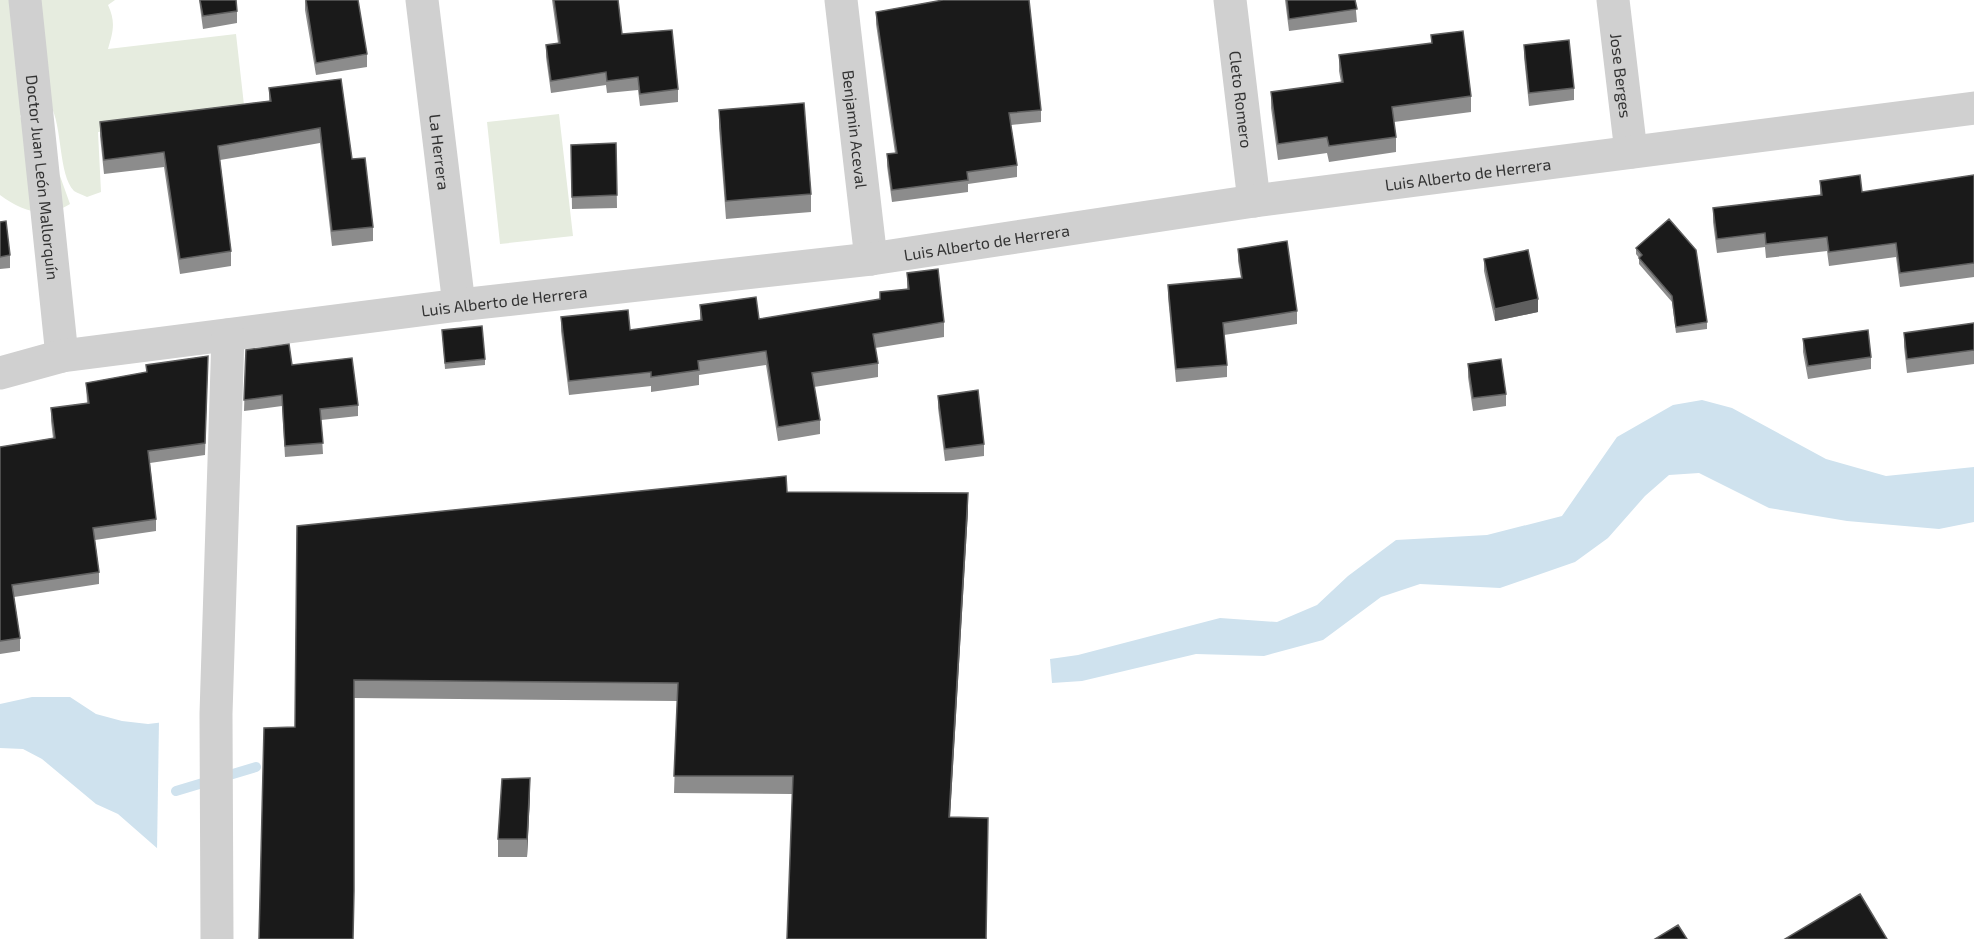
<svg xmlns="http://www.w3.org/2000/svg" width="1974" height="939" viewBox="0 0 1974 939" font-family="'Exo 2',sans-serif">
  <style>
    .green { fill: #e6ecdf }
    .water { fill: #cfe2ee }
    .pier { fill: #fff }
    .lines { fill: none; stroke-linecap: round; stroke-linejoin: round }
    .stream { stroke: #cfe2ee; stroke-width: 10 }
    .street { stroke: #d0d0d0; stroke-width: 33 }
    .wall { fill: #8c8c8c }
    .shaded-wall { fill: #5f5f5f }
    .building { fill: #1a1a1a; stroke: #5f5f5f; stroke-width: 1.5 }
    .labels { text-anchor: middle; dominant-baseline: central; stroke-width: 6; stroke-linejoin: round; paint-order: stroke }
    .street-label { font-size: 16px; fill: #333; stroke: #fff }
  </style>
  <rect width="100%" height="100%" fill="#fff"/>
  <path class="green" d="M 0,0 L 115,0 L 108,5 C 116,22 113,32 108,49 L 236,34 L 245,114 L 98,132 L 101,192 L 87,197 C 83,195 77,193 74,191 C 58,174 63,127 50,104 L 28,104 L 20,116 L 33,142 L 53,163 L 60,176 L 70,204 C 45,220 22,211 0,195 Z
    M 559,114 L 573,236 L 500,244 L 487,122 Z"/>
  <path class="water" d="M 1702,400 L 1732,408 L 1826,459 L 1886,476 L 1974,467 L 1974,522 L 1939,529 L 1847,521 L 1769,508 L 1699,473 L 1669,475 L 1645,496 L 1608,538 L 1575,562 L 1500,588 L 1420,584 L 1381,597 L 1323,640 L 1264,656 L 1196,654 L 1082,681 L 1052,683 L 1050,659 L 1078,655 L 1220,618 L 1277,622 L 1317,605 L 1348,576 L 1396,540 L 1487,535 L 1562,516 L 1617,437 L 1673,405 Z
    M 32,697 L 70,697 L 96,714 L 122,721 L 148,724 L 190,719 L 158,849 L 118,814 L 96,804 L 42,759 L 23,749 L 0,748 L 0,704 Z"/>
  <path class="pier" d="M 191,716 L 192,853 L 189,856 L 157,852 L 159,720 Z"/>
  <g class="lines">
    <path class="stream" d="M 176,791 L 256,767"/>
    <g class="street">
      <path id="s1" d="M 25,0 L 62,356"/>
      <path id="s2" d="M 422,0 L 459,305"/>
      <path id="s3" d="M 841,0 L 871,259"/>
      <path id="s4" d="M 1230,0 L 1254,201"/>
      <path id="s5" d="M 1613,0 L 1631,152"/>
      <path id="s6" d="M 0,373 L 62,356 L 459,305 L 871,259 L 1254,201 L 1974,108"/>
      <path d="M 217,939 L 216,714 L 228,335"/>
    </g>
  </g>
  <path class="wall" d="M 199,0 L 236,0 L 237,11 L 237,23 L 203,29 Z
    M 305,0 L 367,54 L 367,67 L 316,75 L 305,10 Z
    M 552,0 L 618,0 L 622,34 L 678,89 L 678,102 L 640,106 L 638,90 L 607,93 L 606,85 L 551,93 L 546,57 L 546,45 L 558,43 Z
    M 1285,0 L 1355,0 L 1357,22 L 1289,31 Z
    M 876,12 L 1041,110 L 1041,122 L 1011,125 L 1017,165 L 1017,177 L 968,184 L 968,192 L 892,202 L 887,166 L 887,154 L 895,153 L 876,24 Z
    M 1431,35 L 1471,96 L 1471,112 L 1394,122 L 1396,137 L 1396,152 L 1329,162 L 1327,153 L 1278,160 L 1271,108 L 1271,92 L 1341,82 L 1339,71 L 1339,55 L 1431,43 Z
    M 1524,45 L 1574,88 L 1574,100 L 1529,106 L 1524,57 Z
    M 341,79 L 352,159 L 373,227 L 373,241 L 332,246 L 320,143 L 220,160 L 231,251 L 231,266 L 180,274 L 164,167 L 104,174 L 100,136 L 100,122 L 269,101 L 269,88 Z
    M 719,110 L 811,194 L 811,212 L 726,219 L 719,128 Z
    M 616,143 L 617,208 L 572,209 L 571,145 Z
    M 1974,175 L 1974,277 L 1900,287 L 1896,257 L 1829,266 L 1827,251 L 1766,258 L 1765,247 L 1717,253 L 1713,222 L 1713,208 L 1820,195 L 1820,181 L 1862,192 Z
    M 0,222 L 10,255 L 10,268 L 0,269 Z
    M 1636,248 L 1707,322 L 1707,329 L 1676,333 L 1672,302 L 1639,264 L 1639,258 L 1636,254 Z
    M 1238,249 L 1297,311 L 1297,324 L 1224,335 L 1227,365 L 1227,377 L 1176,382 L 1168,297 L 1168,285 L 1241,278 L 1238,261 Z
    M 1484,259 L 1538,312 L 1495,321 L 1484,271 Z
    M 907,273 L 944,322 L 944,337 L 875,348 L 878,363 L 878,377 L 814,387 L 820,420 L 820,434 L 778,441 L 766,365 L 699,375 L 699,385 L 651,392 L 651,386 L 569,395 L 561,331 L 561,317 L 630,330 L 700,320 L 700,305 L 759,319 L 880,299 L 880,292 L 907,289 Z
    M 1974,323 L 1974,364 L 1907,373 L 1904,347 L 1904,333 Z
    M 442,330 L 485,359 L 485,365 L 445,369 Z
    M 1803,339 L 1871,357 L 1871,369 L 1808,379 L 1803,352 Z
    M 246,350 L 292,365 L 358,405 L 358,416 L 321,420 L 323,454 L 285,457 L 282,406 L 244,411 Z
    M 208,356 L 205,455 L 150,463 L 156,519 L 156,531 L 95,540 L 99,572 L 99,584 L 14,597 L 20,638 L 20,651 L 0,654 L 0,447 L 53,438 L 51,421 L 51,408 L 87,403 L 86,383 L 146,372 L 146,365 Z
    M 1468,364 L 1506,394 L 1506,406 L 1473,411 L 1468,377 Z
    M 938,396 L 984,444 L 984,456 L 945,461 L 938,408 Z
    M 787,492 L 968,511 L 950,817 L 987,939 L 792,794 L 674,793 L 677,701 L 354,698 L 295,727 L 297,526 Z
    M 530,796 L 527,857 L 498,857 L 498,839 Z"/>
  <path class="shaded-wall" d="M 1538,299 L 1538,312 L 1495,321 L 1495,309 Z
    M 968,493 L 968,511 L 949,835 L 949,817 Z
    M 530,778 L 530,796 L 527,857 L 527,839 Z"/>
  <path class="building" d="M 200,0 L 236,0 L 237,11 L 203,16 Z
    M 306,0 L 358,0 L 367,54 L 316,63 Z
    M 554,0 L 618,0 L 622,34 L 672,30 L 678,89 L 640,94 L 638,77 L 607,81 L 606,72 L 551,81 L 546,45 L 560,43 Z
    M 943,0 L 1029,0 L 1041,110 L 1009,113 L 1017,165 L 967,172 L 968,180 L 892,190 L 887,154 L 897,153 L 876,12 Z
    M 1287,0 L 1355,0 L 1357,9 L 1289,19 Z
    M 1463,31 L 1471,96 L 1392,107 L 1396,137 L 1329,146 L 1327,137 L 1278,144 L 1271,92 L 1343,82 L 1339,55 L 1432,43 L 1431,35 Z
    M 1569,40 L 1574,88 L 1529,93 L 1524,45 Z
    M 341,79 L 352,159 L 365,158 L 373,227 L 332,231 L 320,128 L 218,146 L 231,251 L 180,259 L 164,152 L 104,160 L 100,122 L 271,101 L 269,88 Z
    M 804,103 L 811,194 L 726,201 L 719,110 Z
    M 616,143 L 617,195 L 572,197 L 571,145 Z
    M 1860,175 L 1862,192 L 1974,175 L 1974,263 L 1900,273 L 1896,243 L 1829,252 L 1827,237 L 1766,244 L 1765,233 L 1717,239 L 1713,208 L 1822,195 L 1820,181 Z
    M 1669,219 L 1696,250 L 1707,322 L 1676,327 L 1672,296 L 1639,258 L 1642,255 L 1636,248 Z
    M 6,221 L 10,255 L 0,257 L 0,222 Z
    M 1287,241 L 1297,311 L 1223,323 L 1227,365 L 1176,369 L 1168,285 L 1242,278 L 1238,249 Z
    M 1528,250 L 1538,299 L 1495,309 L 1484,259 Z
    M 938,269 L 944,322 L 873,334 L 878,363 L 812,373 L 820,420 L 778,427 L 766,351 L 698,361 L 699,370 L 651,377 L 651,372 L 569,381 L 561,317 L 628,310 L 630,330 L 702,320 L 700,305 L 756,297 L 759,319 L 880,299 L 880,292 L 909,289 L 907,273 Z
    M 1974,323 L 1974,350 L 1907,359 L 1904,333 Z
    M 482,326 L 485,359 L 445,363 L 442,330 Z
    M 1868,330 L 1871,357 L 1808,366 L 1803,339 Z
    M 289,344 L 292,365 L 352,358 L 358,405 L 320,409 L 323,443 L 285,446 L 282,395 L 244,400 L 246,350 Z
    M 208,356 L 205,443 L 148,451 L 156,519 L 93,528 L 99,572 L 12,585 L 20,638 L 0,641 L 0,447 L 55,438 L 51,408 L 89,403 L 86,383 L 147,372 L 146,365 Z
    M 1501,359 L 1506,394 L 1473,398 L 1468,364 Z
    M 978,390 L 984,444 L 945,449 L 938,396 Z
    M 786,476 L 787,492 L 968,493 L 949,817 L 988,818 L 986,939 L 787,939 L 793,776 L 674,776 L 678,683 L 354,680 L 354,891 L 353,939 L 259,939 L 264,728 L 295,727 L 297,526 Z
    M 530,778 L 527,839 L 498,839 L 502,779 Z
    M 1860,894 L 1887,939 L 1785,939 Z
    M 1678,925 L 1687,939 L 1655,939 Z"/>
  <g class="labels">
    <g class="street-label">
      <text stroke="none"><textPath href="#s5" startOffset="76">Jose Berges</textPath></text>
      <text stroke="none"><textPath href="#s4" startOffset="100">Cleto Romero</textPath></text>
      <text stroke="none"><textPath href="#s3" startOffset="130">Benjamin Aceval</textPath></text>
      <text stroke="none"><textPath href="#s2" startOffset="153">La Herrera</textPath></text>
      <text stroke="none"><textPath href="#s6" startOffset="1482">Luis Alberto de Herrera</textPath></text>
      <text stroke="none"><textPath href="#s1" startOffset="178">Doctor Juan León Mallorquín</textPath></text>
      <text stroke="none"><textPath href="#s6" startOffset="996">Luis Alberto de Herrera</textPath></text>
      <text stroke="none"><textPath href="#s6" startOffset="510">Luis Alberto de Herrera</textPath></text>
    </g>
  </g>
</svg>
